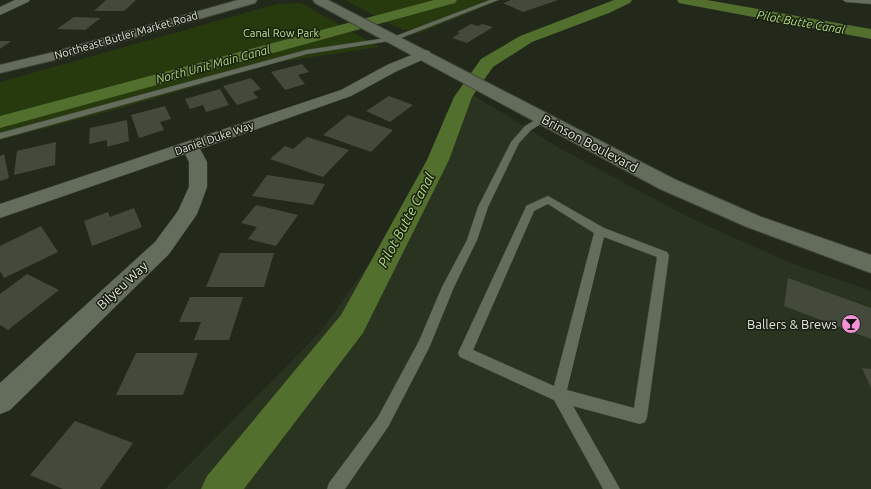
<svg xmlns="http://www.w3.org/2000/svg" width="871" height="489" viewBox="0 0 871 489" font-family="Ubuntu,sans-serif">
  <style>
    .built { fill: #29331f }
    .green { fill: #273a0d }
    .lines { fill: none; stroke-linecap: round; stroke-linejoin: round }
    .canal { fill: #526f2d; fill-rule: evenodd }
    .building { fill: #434a3b }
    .service-casing { stroke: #3f453a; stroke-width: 1 }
    .minor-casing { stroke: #3f453a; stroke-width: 1 }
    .tertiary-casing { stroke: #3f453a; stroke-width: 2 }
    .secondary-casing { stroke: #3f453a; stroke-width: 2 }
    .service { fill: #646c5c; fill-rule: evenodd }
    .minor { fill: #646c5c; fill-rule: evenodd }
    .tertiary { fill: #646c5c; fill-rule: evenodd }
    .secondary { fill: #646c5c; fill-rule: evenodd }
    .labels { text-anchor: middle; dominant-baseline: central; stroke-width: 3; stroke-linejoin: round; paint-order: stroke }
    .far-park-label { font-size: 11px; fill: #bce78a; stroke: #191f12 }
    .far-street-label { font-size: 11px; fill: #e1e6dd; stroke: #191f12 }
    .far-water-label { font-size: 12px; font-style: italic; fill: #b3de81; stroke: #191f12 }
    .street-label { font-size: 13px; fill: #e1e6dd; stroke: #191f12 }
    .poi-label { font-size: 13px; fill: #e1e6dd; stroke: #191f12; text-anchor: end }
    .water-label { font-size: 14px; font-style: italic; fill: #b3de81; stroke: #191f12 }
  </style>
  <rect width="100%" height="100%" fill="#22291b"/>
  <path class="built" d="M 463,89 L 561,149 L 688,217 L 788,262 L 871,291 L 871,489 L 165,489 L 320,332 L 376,254 L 434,149 L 445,114 Z"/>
  <path class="green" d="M 345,0 L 501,0 L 417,34 L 394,26 Z
    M 301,3 L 379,47 L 279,62 L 114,110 L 0,140 L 0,82 L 277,4 Z"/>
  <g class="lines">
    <path class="canal" d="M 434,0 L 457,0 L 455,3 L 0,128 L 0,116 Z
      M 614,0 L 632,0 L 630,3 L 609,13 L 532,42 L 493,67 L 472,97 L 449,160 L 363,333 L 244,489 L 201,489 L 207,476 L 341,315 L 427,160 L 454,97 L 481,59 L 520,36 Z
      M 677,0 L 707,0 L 871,29 L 871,39 L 684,4 L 679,3 Z"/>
  </g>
  <path class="building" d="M 106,0 L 136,0 L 124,11 L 94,11 Z
    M 511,0 L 558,0 L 523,12 L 503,3 Z
    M 74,17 L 101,18 L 85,30 L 57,29 Z
    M 471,24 L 478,26 L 482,24 L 493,27 L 467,43 L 452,38 L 460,33 L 457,32 Z
    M 0,41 L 11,41 L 0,49 Z
    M 302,64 L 309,72 L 298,75 L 305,84 L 285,90 L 271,72 Z
    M 251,78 L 261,89 L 253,92 L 258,98 L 237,105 L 223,86 Z
    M 220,89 L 229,105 L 206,112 L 203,105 L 190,109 L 185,99 Z
    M 389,96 L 413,105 L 390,122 L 366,111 Z
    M 165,106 L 171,119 L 160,122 L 164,130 L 139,138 L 131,115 Z
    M 348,115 L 393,130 L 371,152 L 323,135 Z
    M 127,120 L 129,141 L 107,147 L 107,140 L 89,144 L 90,128 Z
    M 307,137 L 349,150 L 323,177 L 270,159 L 285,146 L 293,149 Z
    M 56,142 L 55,165 L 14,175 L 17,151 Z
    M 4,154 L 9,178 L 0,181 L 0,156 Z
    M 267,175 L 325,184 L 313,205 L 252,196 Z
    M 256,205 L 298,215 L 276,246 L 248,239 L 257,227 L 241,223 Z
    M 134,208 L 142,227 L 92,246 L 84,221 L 108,212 L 110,217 Z
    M 41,226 L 58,252 L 4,278 L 0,271 L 0,246 Z
    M 220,253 L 274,253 L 264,287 L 206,287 Z
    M 27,274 L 59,290 L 8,330 L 0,325 L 0,294 Z
    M 788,278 L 871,308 L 871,339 L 784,306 Z
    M 190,297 L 243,297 L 229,340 L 194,340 L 201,322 L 179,322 Z
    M 136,353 L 198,353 L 183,395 L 116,395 Z
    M 862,368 L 871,369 L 871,388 Z
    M 75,421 L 133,443 L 100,489 L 63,489 L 30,475 Z"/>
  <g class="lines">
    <g class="service-casing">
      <path id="service" d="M 490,0 L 498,0 L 396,40 L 307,54 L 0,139 L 0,133 L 306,50 L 393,37 Z
        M 843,0 L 871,0 L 871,4 L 846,2 Z
        M 544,115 L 547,116 L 548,118 L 547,120 L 531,130 L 519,143 L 488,207 L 477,240 L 454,287 L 429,348 L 388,427 L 345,489 L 327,489 L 329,483 L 378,417 L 419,341 L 442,287 L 467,240 L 478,207 L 511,142 L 525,126 Z
        M 548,196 L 604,228 L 667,252 L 669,255 L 647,417 L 645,422 L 640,424 L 573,406 L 620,489 L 603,489 L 554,400 L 460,357 L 458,353 L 525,209 L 526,206 ZM 548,204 L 594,233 L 554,386 L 473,350 L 534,211 ZM 604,237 L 657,257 L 634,408 L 567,390 Z"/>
    </g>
    <g class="minor-casing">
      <path id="minor" d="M 15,0 L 30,0 L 28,2 L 0,15 L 0,7 Z
        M 424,50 L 429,51 L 431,54 L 429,57 L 397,71 L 351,96 L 200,149 L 207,162 L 207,187 L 197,214 L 169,254 L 10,410 L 0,414 L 0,383 L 155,242 L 178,211 L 189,187 L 189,162 L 185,154 L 0,218 L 0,204 L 341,90 L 387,65 Z"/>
    </g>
    <g class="tertiary-casing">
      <path id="tertiary" d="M 313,0 L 328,0 L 674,179 L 761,217 L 871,255 L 871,273 L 747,227 L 660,189 L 315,3 Z"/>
    </g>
    <g class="secondary-casing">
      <path id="secondary" d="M 238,0 L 257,0 L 255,3 L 63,58 L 0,73 L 0,65 L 54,52 Z"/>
    </g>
    <use href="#service" class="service"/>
    <use href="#minor" class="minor"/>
    <use href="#tertiary" class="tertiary"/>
    <use href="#secondary" class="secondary"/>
  </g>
  <defs>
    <g id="bar-disc" transform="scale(1)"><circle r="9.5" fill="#f391d6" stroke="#191f12"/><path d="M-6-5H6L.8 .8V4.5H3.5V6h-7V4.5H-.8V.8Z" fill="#111"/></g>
  </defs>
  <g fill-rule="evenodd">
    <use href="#bar-disc" x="851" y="324"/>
  </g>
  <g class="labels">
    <g class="far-park-label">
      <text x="281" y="33">Canal Row Park</text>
    </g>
    <g class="far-street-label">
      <text transform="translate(126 35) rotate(-16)">Northeast Butler Market Road</text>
      <text transform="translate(214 138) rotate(-19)">Daniel Duke Way</text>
    </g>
    <g class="far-water-label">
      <text transform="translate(801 22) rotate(10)">Pilot Butte Canal</text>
      <text transform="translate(213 64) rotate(-15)">North Unit Main Canal</text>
    </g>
    <g class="street-label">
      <text transform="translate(590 143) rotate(28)">Brinson Boulevard</text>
      <text transform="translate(122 285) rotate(-43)">Bilyeu Way</text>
    </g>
    <g class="poi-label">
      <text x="837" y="324">Ballers &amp; Brews</text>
    </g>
    <g class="water-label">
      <text transform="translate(406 220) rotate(-62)">Pilot Butte Canal</text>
    </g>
  </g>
</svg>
